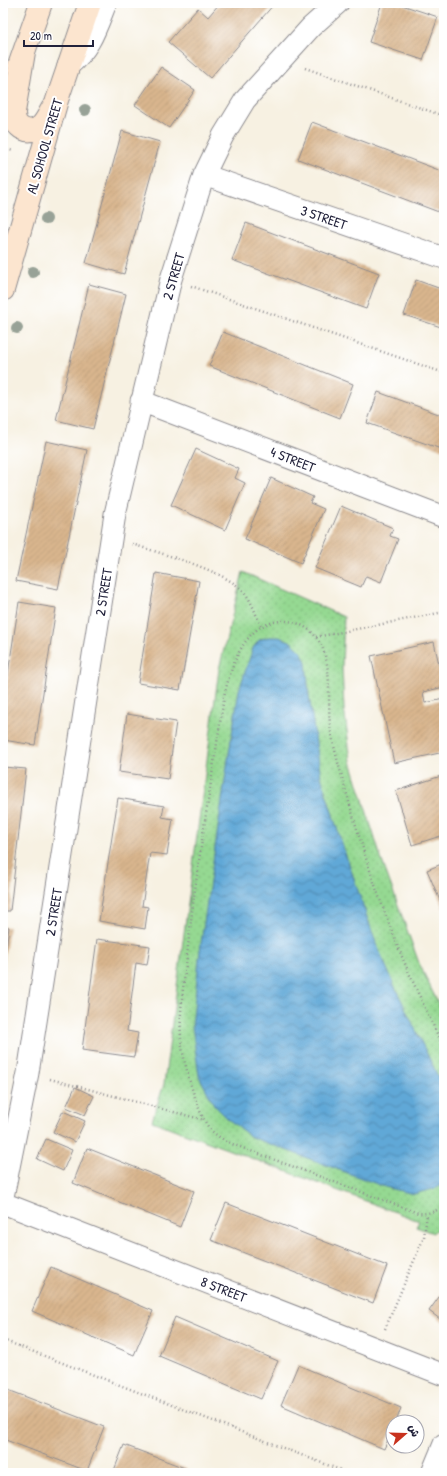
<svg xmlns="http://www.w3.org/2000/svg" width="447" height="1476" viewBox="0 0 447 1476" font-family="'Patrick Hand','Playpen Sans Arabic',sans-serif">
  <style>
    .park { fill: url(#park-dots); stroke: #5c7e66 }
    .water { fill: url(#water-waves); stroke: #416589 }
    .building { fill: url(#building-hatch) }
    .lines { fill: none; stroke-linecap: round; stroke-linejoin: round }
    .street-casing { stroke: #8c8a8e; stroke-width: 23 }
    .secondary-casing { stroke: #8c8a8e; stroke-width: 24 }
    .path { stroke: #8c8a8e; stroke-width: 2.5; stroke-dasharray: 1 3; stroke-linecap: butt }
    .street { stroke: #fff; stroke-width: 21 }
    .secondary { stroke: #fce5cf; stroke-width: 22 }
    .tree { fill: #98a297 }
    .labels { text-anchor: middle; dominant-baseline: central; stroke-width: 4; stroke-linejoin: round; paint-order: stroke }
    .street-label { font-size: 14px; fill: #22223b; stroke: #fff }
  </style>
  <defs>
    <pattern id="park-dots" width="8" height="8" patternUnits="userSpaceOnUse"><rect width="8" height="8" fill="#95d992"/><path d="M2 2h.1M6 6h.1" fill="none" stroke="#80ba7f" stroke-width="1.8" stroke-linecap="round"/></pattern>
    <pattern id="water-waves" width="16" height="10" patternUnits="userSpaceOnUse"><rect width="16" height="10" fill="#60a8d7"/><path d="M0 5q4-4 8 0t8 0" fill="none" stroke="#4f88b0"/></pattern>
    <pattern id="building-hatch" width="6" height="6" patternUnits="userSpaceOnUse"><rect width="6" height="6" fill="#d9b68e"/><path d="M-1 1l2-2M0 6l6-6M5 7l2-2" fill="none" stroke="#ba9c7b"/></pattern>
  </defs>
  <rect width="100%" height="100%" fill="#fff"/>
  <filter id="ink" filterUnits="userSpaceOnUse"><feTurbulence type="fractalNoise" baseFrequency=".025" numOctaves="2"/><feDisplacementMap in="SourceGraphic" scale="8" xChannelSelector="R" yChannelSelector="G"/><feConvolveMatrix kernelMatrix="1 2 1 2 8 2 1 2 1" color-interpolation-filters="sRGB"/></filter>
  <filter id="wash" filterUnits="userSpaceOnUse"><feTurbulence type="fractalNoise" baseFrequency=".012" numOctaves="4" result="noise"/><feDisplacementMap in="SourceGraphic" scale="16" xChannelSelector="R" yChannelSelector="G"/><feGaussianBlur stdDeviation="0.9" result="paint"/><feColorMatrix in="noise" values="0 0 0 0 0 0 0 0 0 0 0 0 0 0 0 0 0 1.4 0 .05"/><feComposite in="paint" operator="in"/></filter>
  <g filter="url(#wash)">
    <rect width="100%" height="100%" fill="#f7f1e2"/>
    <path class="park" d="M 243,572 L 344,617 L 342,668 L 344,708 L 351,761 L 381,858 L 419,963 L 444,1016 L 444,1222 L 433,1233 L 416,1227 L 419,1221 L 152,1121 L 164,1084 L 219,669 Z"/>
    <path class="water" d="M 268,637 L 279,637 L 290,641 L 301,651 L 306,662 L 309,696 L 321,777 L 341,841 L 376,943 L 394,985 L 444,1089 L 444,1183 L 436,1188 L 414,1194 L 385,1187 L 251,1137 L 228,1119 L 214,1105 L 199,1076 L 192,1026 L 200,950 L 228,759 L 239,690 L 253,648 L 259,640 Z"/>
    <g id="blocks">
      <path class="building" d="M 220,3 L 275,3 L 210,78 L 168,42 L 198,8 L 208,17 Z
        M 382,3 L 396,3 L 438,17 L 423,60 L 369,42 Z
        M 161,67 L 195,90 L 169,128 L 135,105 Z
        M 312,122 L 444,172 L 444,214 L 298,159 Z
        M 122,131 L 160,142 L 124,274 L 86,263 Z
        M 246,223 L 379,273 L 366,309 L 232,260 Z
        M 416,280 L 444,290 L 444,328 L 404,315 Z
        M 89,284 L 126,294 L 93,429 L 56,420 Z
        M 223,332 L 353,384 L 340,418 L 209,366 Z
        M 378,392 L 444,416 L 444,450 L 367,423 Z
        M 46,441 L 87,450 L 58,589 L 16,581 Z
        M 196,449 L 239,469 L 235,478 L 245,483 L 225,530 L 171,505 Z
        M 271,478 L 313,497 L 310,503 L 324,509 L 301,563 L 245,539 Z
        M 341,506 L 393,528 L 390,536 L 398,539 L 381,582 L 366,576 L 361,587 L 315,568 Z
        M 156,573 L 199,581 L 180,690 L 138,683 Z
        M 19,602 L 56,608 L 35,745 L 3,740 L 3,706 Z
        M 434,642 L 444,687 L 423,692 L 425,703 L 444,699 L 444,752 L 394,763 L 371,656 Z
        M 127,714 L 176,722 L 168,779 L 119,772 Z
        M 3,767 L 26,769 L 10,911 L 3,911 Z
        M 444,775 L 444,835 L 412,845 L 396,791 Z
        M 118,798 L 164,806 L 162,817 L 173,819 L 167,855 L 150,853 L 142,906 L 148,907 L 145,929 L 99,921 Z
        M 444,863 L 444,910 L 427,870 Z
        M 3,926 L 9,927 L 4,962 L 3,961 Z
        M 97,939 L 150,946 L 147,965 L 136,963 L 127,1031 L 138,1033 L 134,1057 L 82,1050 Z
        M 75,1087 L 94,1096 L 85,1115 L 66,1107 Z
        M 63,1111 L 85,1121 L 75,1142 L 53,1132 Z
        M 46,1139 L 72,1150 L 63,1171 L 37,1159 Z
        M 87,1148 L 194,1191 L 180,1227 L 73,1183 Z
        M 226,1203 L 387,1266 L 373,1303 L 211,1240 Z
        M 51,1267 L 153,1311 L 134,1355 L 32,1311 Z
        M 444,1290 L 444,1322 L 429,1311 Z
        M 175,1317 L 278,1361 L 261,1399 L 159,1356 Z
        M 298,1365 L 401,1408 L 396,1422 L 393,1422 L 393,1428 L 384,1449 L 281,1405 Z
        M 3,1388 L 104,1427 L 87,1471 L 3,1439 Z
        M 124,1445 L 198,1473 L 113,1473 Z"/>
    </g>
  </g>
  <g filter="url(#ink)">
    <use href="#blocks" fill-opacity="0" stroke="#8c8a8e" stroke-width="1"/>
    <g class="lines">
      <g class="street-casing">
        <path id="street" d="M 68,66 C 90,49 96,28 106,3
          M 204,175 L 444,258
          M 141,401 L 444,517
          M 3,1197 L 28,1073 L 115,514 L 171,279 L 204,175 L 223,136 L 245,100 L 311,27 L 338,3
          M 3,1203 L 444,1375
          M 432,1473 L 444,1444"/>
      </g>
      <g class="secondary-casing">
        <path id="secondary" d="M 24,52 L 14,112 C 14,117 15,123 19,126 C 25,132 36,132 42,125 C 46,121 49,114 52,109
          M 19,66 L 41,3
          M 3,290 L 57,100 L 90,3"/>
      </g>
      <path class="path" d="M 305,68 L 444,116
        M 3,148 L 13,151
        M 191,286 L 444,373
        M 132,544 C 161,554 226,570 245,593 C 252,602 256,615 261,626
        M 316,637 L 444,612
        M 444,1048 C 425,1008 406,969 391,929 C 375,888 362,847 350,805 C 343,781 336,757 331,732 C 326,703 335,661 316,637 C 309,628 297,621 285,621 C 245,620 232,664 224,696 C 212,780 197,863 188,947 C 185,977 179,1008 181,1038 C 182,1058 197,1114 210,1129 C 216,1136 224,1140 232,1144 L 418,1213 C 428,1214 435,1212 444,1206
        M 50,1079 L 204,1120
        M 385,1329 L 424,1237 L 427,1214
        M 3,1340 L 348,1473"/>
      <use href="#street" class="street"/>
      <use href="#secondary" class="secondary"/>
    </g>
    <g class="tree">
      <circle cx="85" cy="110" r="6"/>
      <circle cx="46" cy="219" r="6"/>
      <circle cx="33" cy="272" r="6"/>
      <circle cx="17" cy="328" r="6"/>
    </g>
  </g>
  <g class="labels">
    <g class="street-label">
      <text transform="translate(44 146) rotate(-74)">AL SOHOOL STREET</text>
      <text transform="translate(324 217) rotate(19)">3 STREET</text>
      <text transform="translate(173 276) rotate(-74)">2 STREET</text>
      <text transform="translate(293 459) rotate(21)">4 STREET</text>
      <text transform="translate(103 592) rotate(-81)">2 STREET</text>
      <text transform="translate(53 912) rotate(-81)">2 STREET</text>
      <text transform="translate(224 1289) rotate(21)">8 STREET</text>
    </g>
  </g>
  <rect width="447" height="1476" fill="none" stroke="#fff" stroke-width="16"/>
  <g transform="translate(405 1434) rotate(70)"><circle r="19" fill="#ffffff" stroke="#a7a7b1"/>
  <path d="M0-3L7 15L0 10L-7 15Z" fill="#c8321e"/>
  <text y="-6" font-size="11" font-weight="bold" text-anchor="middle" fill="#22223b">ش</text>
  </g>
  <path d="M24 40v6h69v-6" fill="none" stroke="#22223b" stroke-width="2"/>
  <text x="30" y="40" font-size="12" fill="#22223b" stroke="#ffffff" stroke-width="3" paint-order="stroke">20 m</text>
</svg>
